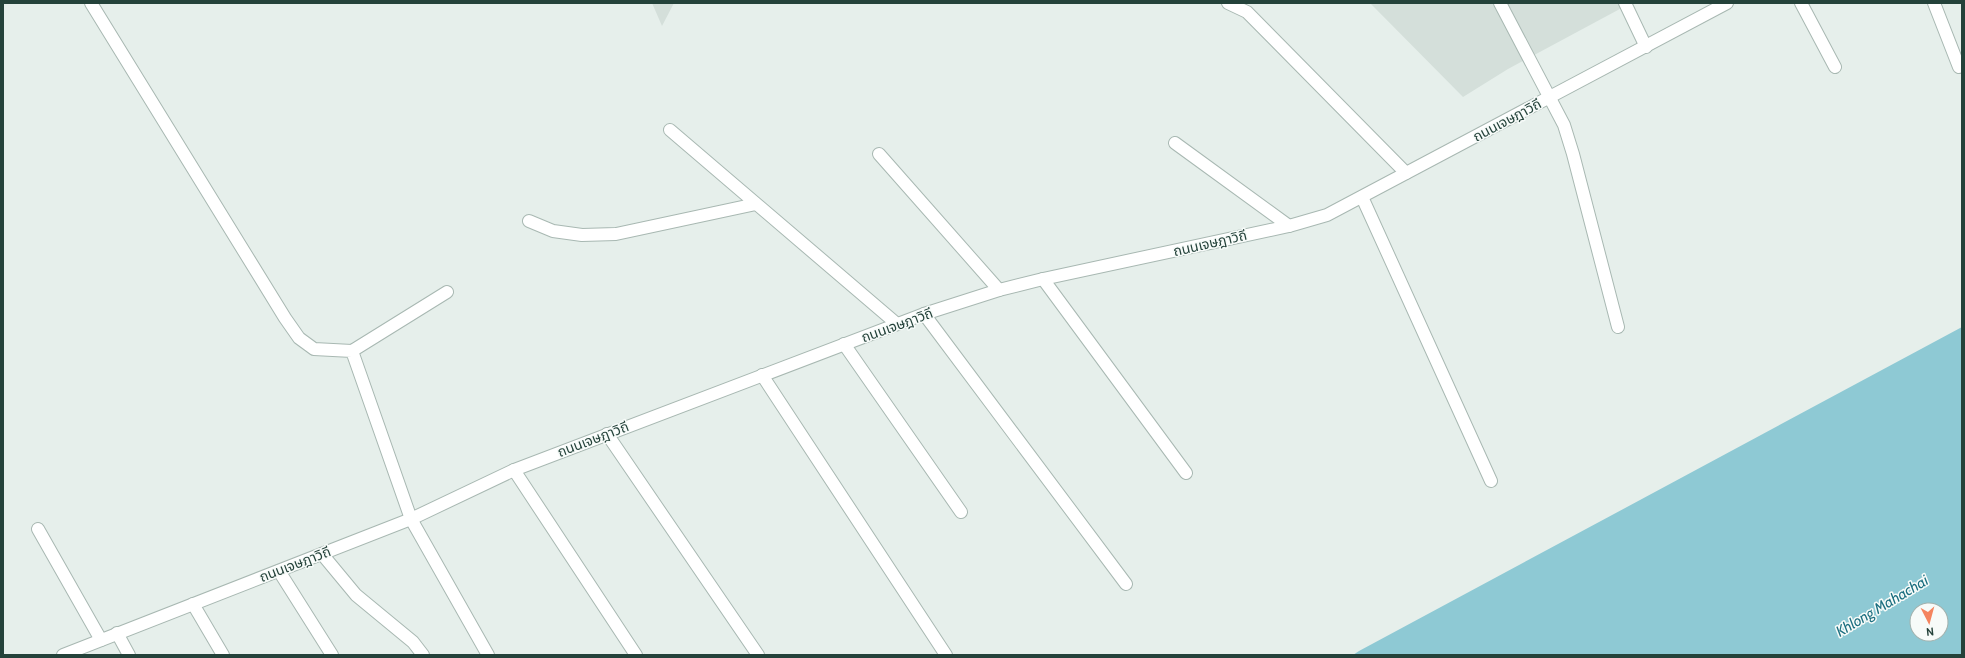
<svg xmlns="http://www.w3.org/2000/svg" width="1965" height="658" viewBox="0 0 1965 658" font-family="Cabin,'Noto Sans Thai',sans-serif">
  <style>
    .built { fill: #d4dfda }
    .water { fill: #8ec9d4; fill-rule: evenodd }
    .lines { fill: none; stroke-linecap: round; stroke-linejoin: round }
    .service-casing { stroke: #a8b8b2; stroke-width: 14 }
    .minor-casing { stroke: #a8b8b2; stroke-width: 14 }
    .tertiary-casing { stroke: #a8b8b2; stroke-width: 14 }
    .service { stroke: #fff; stroke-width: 12 }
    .minor { stroke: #fff; stroke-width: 12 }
    .tertiary { stroke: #fff; stroke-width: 12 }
    .labels { text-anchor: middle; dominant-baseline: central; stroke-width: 3; stroke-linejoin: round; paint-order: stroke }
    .street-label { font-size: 14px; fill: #24423a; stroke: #f7fbf9 }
    .water-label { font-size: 15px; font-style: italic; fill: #1c6f80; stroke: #f7fbf9 }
  </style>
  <rect width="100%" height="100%" fill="#e6efeb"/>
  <path class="built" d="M 652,3 L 674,3 L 662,26 Z
    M 1370,3 L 1631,3 L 1508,69 L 1463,97 Z"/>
  <path class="water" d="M 1962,327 L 1962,655 L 1353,655 L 1359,651 ZM 1917,610 L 1941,610 L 1941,634 L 1917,634 Z"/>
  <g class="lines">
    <g class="service-casing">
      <path id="service" d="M 91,3 L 285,318 L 299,338 L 314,349 L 352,351
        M 1500,3 L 1564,125 L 1573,154 L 1618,327
        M 1625,3 L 1646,47
        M 1801,3 L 1835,67
        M 1934,3 L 1959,67
        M 670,130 L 897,324
        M 1175,143 L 1289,226
        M 879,154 L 999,290
        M 529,221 L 553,231 L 582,235 L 616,234 L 756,204
        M 1043,279 L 1186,473
        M 447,292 L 352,351 L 411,519 L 488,655
        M 924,314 L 1126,584
        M 844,344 L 961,512
        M 38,529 L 101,640
        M 322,554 L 356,595 L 413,642 L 423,655
        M 279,571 L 332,655
        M 193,604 L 223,655
        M 117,633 L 129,655"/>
    </g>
    <g class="minor-casing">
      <path id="minor" d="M 1228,3 L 1247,12 L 1406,173
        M 1362,197 L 1491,481
        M 762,375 L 946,655
        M 607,434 L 758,655
        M 514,470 L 636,655"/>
    </g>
    <g class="tertiary-casing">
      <path id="tertiary" d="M 63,655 L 411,519 L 514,470 L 924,314 L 999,290 L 1043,279 L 1289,226 L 1327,215 L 1727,3"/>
    </g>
    <use href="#service" class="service"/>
    <use href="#minor" class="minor"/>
    <use href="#tertiary" class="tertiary"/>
  </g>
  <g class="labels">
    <g class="street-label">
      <text transform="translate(1507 120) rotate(-28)">ถนนเจษฎาวิถี</text>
      <text transform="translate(1210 243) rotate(-13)">ถนนเจษฎาวิถี</text>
      <text transform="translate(897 325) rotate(-20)">ถนนเจษฎาวิถี</text>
      <text transform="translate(593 439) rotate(-21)">ถนนเจษฎาวิถี</text>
      <text transform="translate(295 564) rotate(-21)">ถนนเจษฎาวิถี</text>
    </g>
    <g class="water-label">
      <text transform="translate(1882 606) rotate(-31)">Khlong Mahachai</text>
    </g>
  </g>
  <rect width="1965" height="658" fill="none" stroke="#24423a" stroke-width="8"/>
  <g transform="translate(1929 622) rotate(174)"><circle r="19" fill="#f7fbf9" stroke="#a3b1ad"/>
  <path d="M0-3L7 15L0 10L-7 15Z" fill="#f4845f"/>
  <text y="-6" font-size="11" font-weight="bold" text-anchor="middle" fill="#24423a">N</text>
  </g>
</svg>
